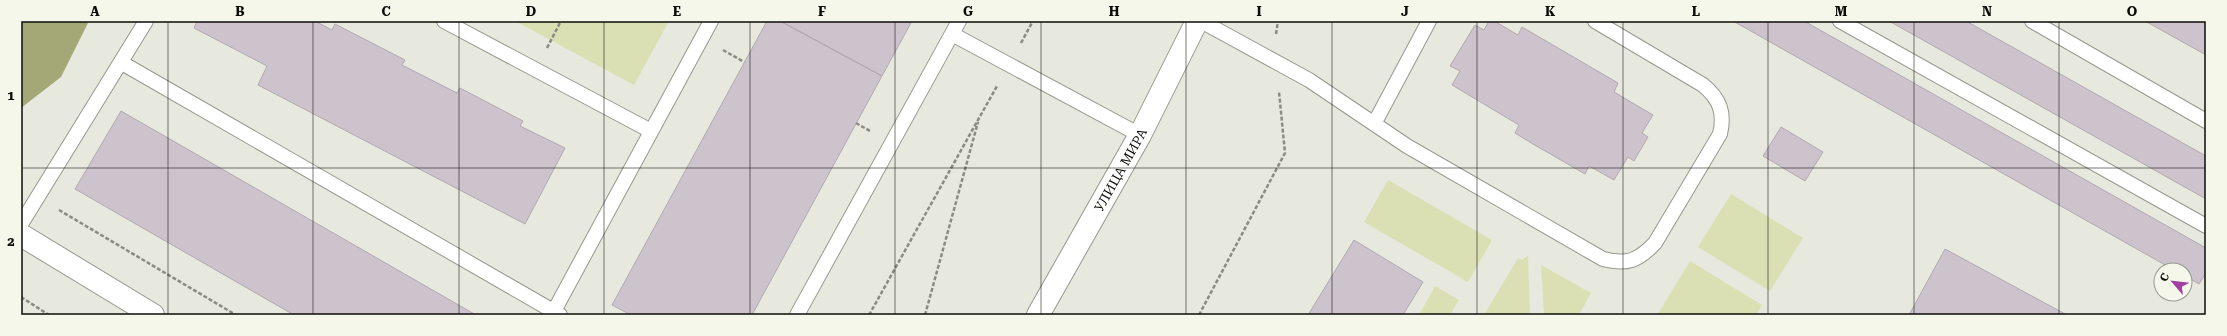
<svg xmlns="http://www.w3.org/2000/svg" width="2227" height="336" viewBox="0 0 2227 336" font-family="'Roboto Serif',serif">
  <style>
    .green { fill: #dbdfb4 }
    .forest { fill: #a4a877 }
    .building { fill: #ccc3cc; stroke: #b1a8b1 }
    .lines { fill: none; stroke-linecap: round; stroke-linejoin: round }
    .lane-casing { stroke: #96988d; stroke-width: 16 }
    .primary-casing { stroke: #96988d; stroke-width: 24 }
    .path { stroke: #8a8b83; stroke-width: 2.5; stroke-dasharray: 4 2; stroke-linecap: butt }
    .lane { stroke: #fff; stroke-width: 14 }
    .primary { stroke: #fff; stroke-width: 22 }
    .grid { fill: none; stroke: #0b0c08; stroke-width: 1; stroke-opacity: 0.55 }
    .labels { text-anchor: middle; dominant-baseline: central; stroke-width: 4; stroke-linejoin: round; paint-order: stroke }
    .street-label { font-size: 13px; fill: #0b0c08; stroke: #f5f7eb }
    .neatline { fill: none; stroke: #0b0c08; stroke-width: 1.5 }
    .grid-label { font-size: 13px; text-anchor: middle; font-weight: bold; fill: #0b0c08 }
  </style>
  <rect width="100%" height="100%" fill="#e8e9de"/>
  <path class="green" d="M 515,21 L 669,21 L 634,85 Z
    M 1388,180 L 1492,240 L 1468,282 L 1364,222 Z
    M 1731,194 L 1803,238 L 1770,291 L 1698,247 Z
    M 1528,255 L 1530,315 L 1484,315 L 1518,258 L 1522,260 Z
    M 1690,261 L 1762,305 L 1756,315 L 1658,314 Z
    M 1541,265 L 1591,293 L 1579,315 L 1544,315 Z
    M 1435,286 L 1459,300 L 1450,315 L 1419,315 Z"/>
  <path class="forest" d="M 21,21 L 89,21 L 61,77 L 21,108 Z"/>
  <path class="building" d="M 197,21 L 315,21 L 332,30 L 335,24 L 405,60 L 402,65 L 457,93 L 460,88 L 523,121 L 520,126 L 565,148 L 525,224 L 258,85 L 267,66 L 194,28 Z
    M 767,21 L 780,21 L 882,76 L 752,315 L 631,315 L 612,305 Z
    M 780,21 L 912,21 L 882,76 Z
    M 1489,21 L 1494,21 L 1518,35 L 1522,27 L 1618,83 L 1614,92 L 1653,115 L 1642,133 L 1648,137 L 1634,161 L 1628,157 L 1614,180 L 1589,166 L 1585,174 L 1533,144 L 1515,133 L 1519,125 L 1452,85 L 1460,71 L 1450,66 L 1475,25 L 1484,30 Z
    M 1733,21 L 1804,21 L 2206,248 L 2206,273 L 2199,284 L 2185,276 L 2185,270 L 2174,270 Z
    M 1889,21 L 1966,21 L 2206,156 L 2206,199 Z
    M 2145,21 L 2206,21 L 2206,55 Z
    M 121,111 L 476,315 L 294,315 L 75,189 Z
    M 1781,127 L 1823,152 L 1805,181 L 1763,156 Z
    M 1354,240 L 1423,282 L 1403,315 L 1308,315 Z
    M 1945,249 L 2067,315 L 1909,315 Z"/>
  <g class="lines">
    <g class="lane-casing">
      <path id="lane" d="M 444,21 L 651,131
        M 1201,21 L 1309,80 L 1407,146 L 1603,259 C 1627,265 1638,261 1655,243 L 1720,134 C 1725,113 1720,99 1703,85 L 1595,21
        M 1840,21 L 2206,226
        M 2032,21 L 2206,121
        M 952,34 L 1140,135
        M 122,63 L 560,315
        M 1374,124 L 1429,21
        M 21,224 L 146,21
        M 554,311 L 711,21
        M 797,315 L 959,21"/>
    </g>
    <g class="primary-casing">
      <g id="primary">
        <path d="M 21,235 L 153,315"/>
        <path id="s1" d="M 1038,315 L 1140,135 L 1197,21"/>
      </g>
    </g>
    <path class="path" d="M 1276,34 L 1278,21
      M 1021,43 L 1033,21
      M 547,48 L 561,21
      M 723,50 L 744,62
      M 856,123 L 870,131
      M 59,210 L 236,315
      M 21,297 L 49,315
      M 869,315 L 997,86
      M 925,315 L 978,122
      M 1199,315 L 1285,153 L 1279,92"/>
    <use href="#lane" class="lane"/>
    <use href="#primary" class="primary"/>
  </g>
  <path class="grid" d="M 168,21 L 168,315M 313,21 L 313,315M 459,21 L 459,315M 604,21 L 604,315M 750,21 L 750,315M 895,21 L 895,315M 1041,21 L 1041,315M 1186,21 L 1186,315M 1332,21 L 1332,315M 1477,21 L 1477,315M 1623,21 L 1623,315M 1768,21 L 1768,315M 1914,21 L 1914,315M 2059,21 L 2059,315M 21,168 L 2206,168"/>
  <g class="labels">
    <g class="street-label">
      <text stroke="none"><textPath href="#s1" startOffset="167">УЛИЦА МИРА</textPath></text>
    </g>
  </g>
  <rect width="2227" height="336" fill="none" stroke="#f5f7eb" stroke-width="44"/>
  <g transform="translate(2173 282) rotate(298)"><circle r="19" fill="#f5f7eb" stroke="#979990"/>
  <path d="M0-3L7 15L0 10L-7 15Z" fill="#a23da2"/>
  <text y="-6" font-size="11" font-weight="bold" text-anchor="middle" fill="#0b0c08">С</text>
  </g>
  <rect x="22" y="22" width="2183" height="292" class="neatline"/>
  <g class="grid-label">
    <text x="95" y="16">A</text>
    <text x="240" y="16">B</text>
    <text x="386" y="16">C</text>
    <text x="531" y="16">D</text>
    <text x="677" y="16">E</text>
    <text x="822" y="16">F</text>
    <text x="968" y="16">G</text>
    <text x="1114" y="16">H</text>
    <text x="1259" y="16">I</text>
    <text x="1405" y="16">J</text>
    <text x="1550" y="16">K</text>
    <text x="1696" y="16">L</text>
    <text x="1841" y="16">M</text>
    <text x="1987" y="16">N</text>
    <text x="2132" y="16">O</text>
    <text x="11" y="100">1</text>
    <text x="11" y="246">2</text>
  </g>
</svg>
